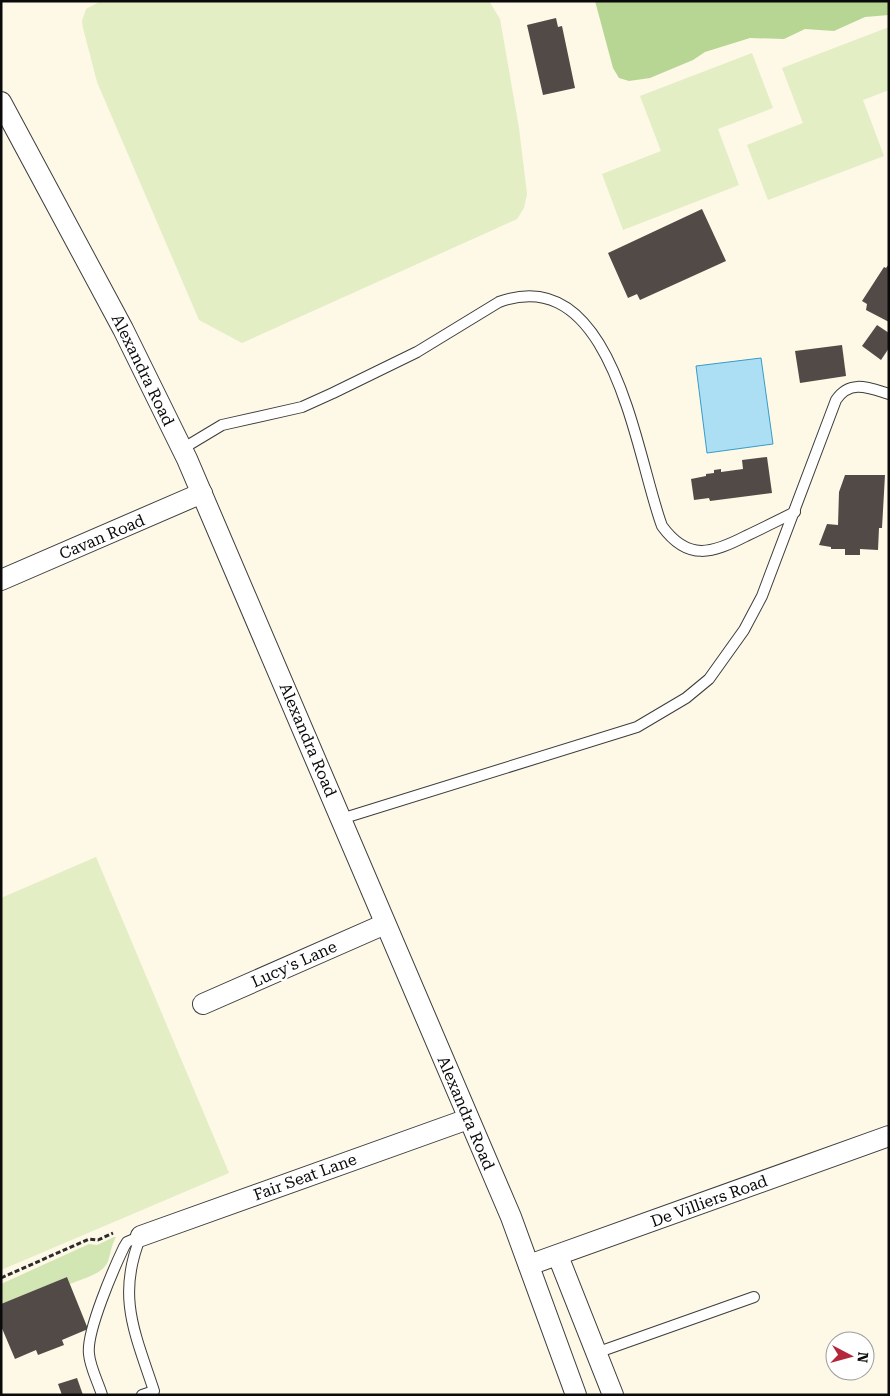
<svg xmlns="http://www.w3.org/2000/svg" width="890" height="1396" font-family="'Roboto Serif',serif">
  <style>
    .green { fill: #d2e6b3 }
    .forest { fill: #b7d693 }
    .pitch { fill: #e3eec4 }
    .water { fill: #addff4; stroke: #379bc8 }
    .building { fill: #524a46 }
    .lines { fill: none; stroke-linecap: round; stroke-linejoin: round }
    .lane-casing { stroke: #3d3d3d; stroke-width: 12 }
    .street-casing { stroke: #3d3d3d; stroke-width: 22 }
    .path { stroke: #2c2c2c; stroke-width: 3; stroke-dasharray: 5 2.5; stroke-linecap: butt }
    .lane { stroke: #fff; stroke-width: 10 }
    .street { stroke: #fff; stroke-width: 20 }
    .labels { text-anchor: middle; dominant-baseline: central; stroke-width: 5; stroke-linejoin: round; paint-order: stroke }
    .street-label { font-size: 16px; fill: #0a0a0a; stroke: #fff }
  </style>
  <rect width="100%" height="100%" fill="#fef8e7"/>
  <path class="green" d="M114 1237H116C111 1246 111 1252 108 1261 104 1274 81 1279 70 1284L67 1277 1 1304V1284L89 1244 97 1245Z"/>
  <path class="forest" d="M595 1H889V15L865 17 834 31 805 29 784 39 750 38 705 52 693 60 650 78 629 81 619 78 613 68Z"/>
  <g class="pitch">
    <path d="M101 1H489L500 19 519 128 527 194 524 208 517 219 242 343 199 320 97 82 83 28 82 21 86 9Z"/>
    <path d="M889 27V90L863 100 884 156 768 200 747 145 803 123 782 68Z"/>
    <path d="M752 53 773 108 718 129 739 185 623 230 602 174 661 151 640 96Z"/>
    <path d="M96 857 229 1173 1 1270V898Z"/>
  </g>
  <path class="water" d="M761 358 773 444 707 453 696 366Z"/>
  <g class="building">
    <path d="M556 18 558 27 562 26 575 88 543 95 527 25Z"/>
    <path d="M702 209 726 261 640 300 637 294 628 298 608 253Z"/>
    <path d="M889 264V322L866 310 867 304 862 301 884 267 886 268Z"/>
    <path d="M877 325 889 333V348L881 360 862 346Z"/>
    <path d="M842 345 846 376 800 383 795 351Z"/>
    <path d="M767 457 772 493 710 501 709 498 694 500 691 479 706 476V474L714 473V470L721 469V472L743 469 742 460Z"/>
    <path d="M845 475H885L882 528H879L878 550 860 549V555H845V549H831V547L819 545 827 524 838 525 839 492Z"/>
    <path d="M67 1277 88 1329 62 1340 64 1345 38 1355 36 1350 15 1359 1 1326V1304Z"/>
    <path d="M77 1378 83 1395H62L58 1384Z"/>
  </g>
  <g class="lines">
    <g class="lane-casing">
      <g id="lane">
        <path d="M182 449 222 425 302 407 333 393 417 352 499 302C614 260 636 457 662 526 688 562 713 553 746 536 763 528 779 520 795 512"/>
        <path d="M341 819 637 727 686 698 709 679 744 630 762 596 836 400C850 379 869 388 889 394"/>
        <path d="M141 1236C116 1296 135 1333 154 1391L142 1395"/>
        <path d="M596 1353 754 1297"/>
        <path d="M102 1395C98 1382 90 1367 89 1354 86 1332 114 1268 124 1247L127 1242 141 1236"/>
      </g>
    </g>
    <g class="street-casing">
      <g id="street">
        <path d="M1 102 123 329 187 459 511 1217 576 1395"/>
        <path d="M1 580 202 493"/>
        <path d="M203 1004 385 924"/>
        <path d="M141 1236 468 1119"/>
        <path d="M558 1256 613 1395"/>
        <path d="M529 1265 889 1136"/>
      </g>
    </g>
    <path class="path" d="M1 1278 89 1239 98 1240 113 1233"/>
    <use href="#lane" class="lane"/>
    <use href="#street" class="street"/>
  </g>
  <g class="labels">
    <g class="street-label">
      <text transform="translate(143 370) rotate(64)">Alexandra Road</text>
      <text transform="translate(102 537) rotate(-23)">Cavan Road</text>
      <text transform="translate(308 740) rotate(67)">Alexandra Road</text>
      <text transform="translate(294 964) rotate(-24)">Lucy's Lane</text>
      <text transform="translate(466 1113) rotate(67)">Alexandra Road</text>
      <text transform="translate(305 1177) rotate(-20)">Fair Seat Lane</text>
      <text transform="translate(709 1201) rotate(-20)">De Villiers Road</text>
    </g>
  </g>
  <rect width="890" height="1396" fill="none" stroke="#0a0a0a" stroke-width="5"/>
  <g transform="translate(850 1356) rotate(96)"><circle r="24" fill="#ffffff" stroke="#9d9d9d"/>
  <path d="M0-4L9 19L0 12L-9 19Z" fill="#b4273a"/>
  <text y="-8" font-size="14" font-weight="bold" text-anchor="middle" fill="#0a0a0a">N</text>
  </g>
</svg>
